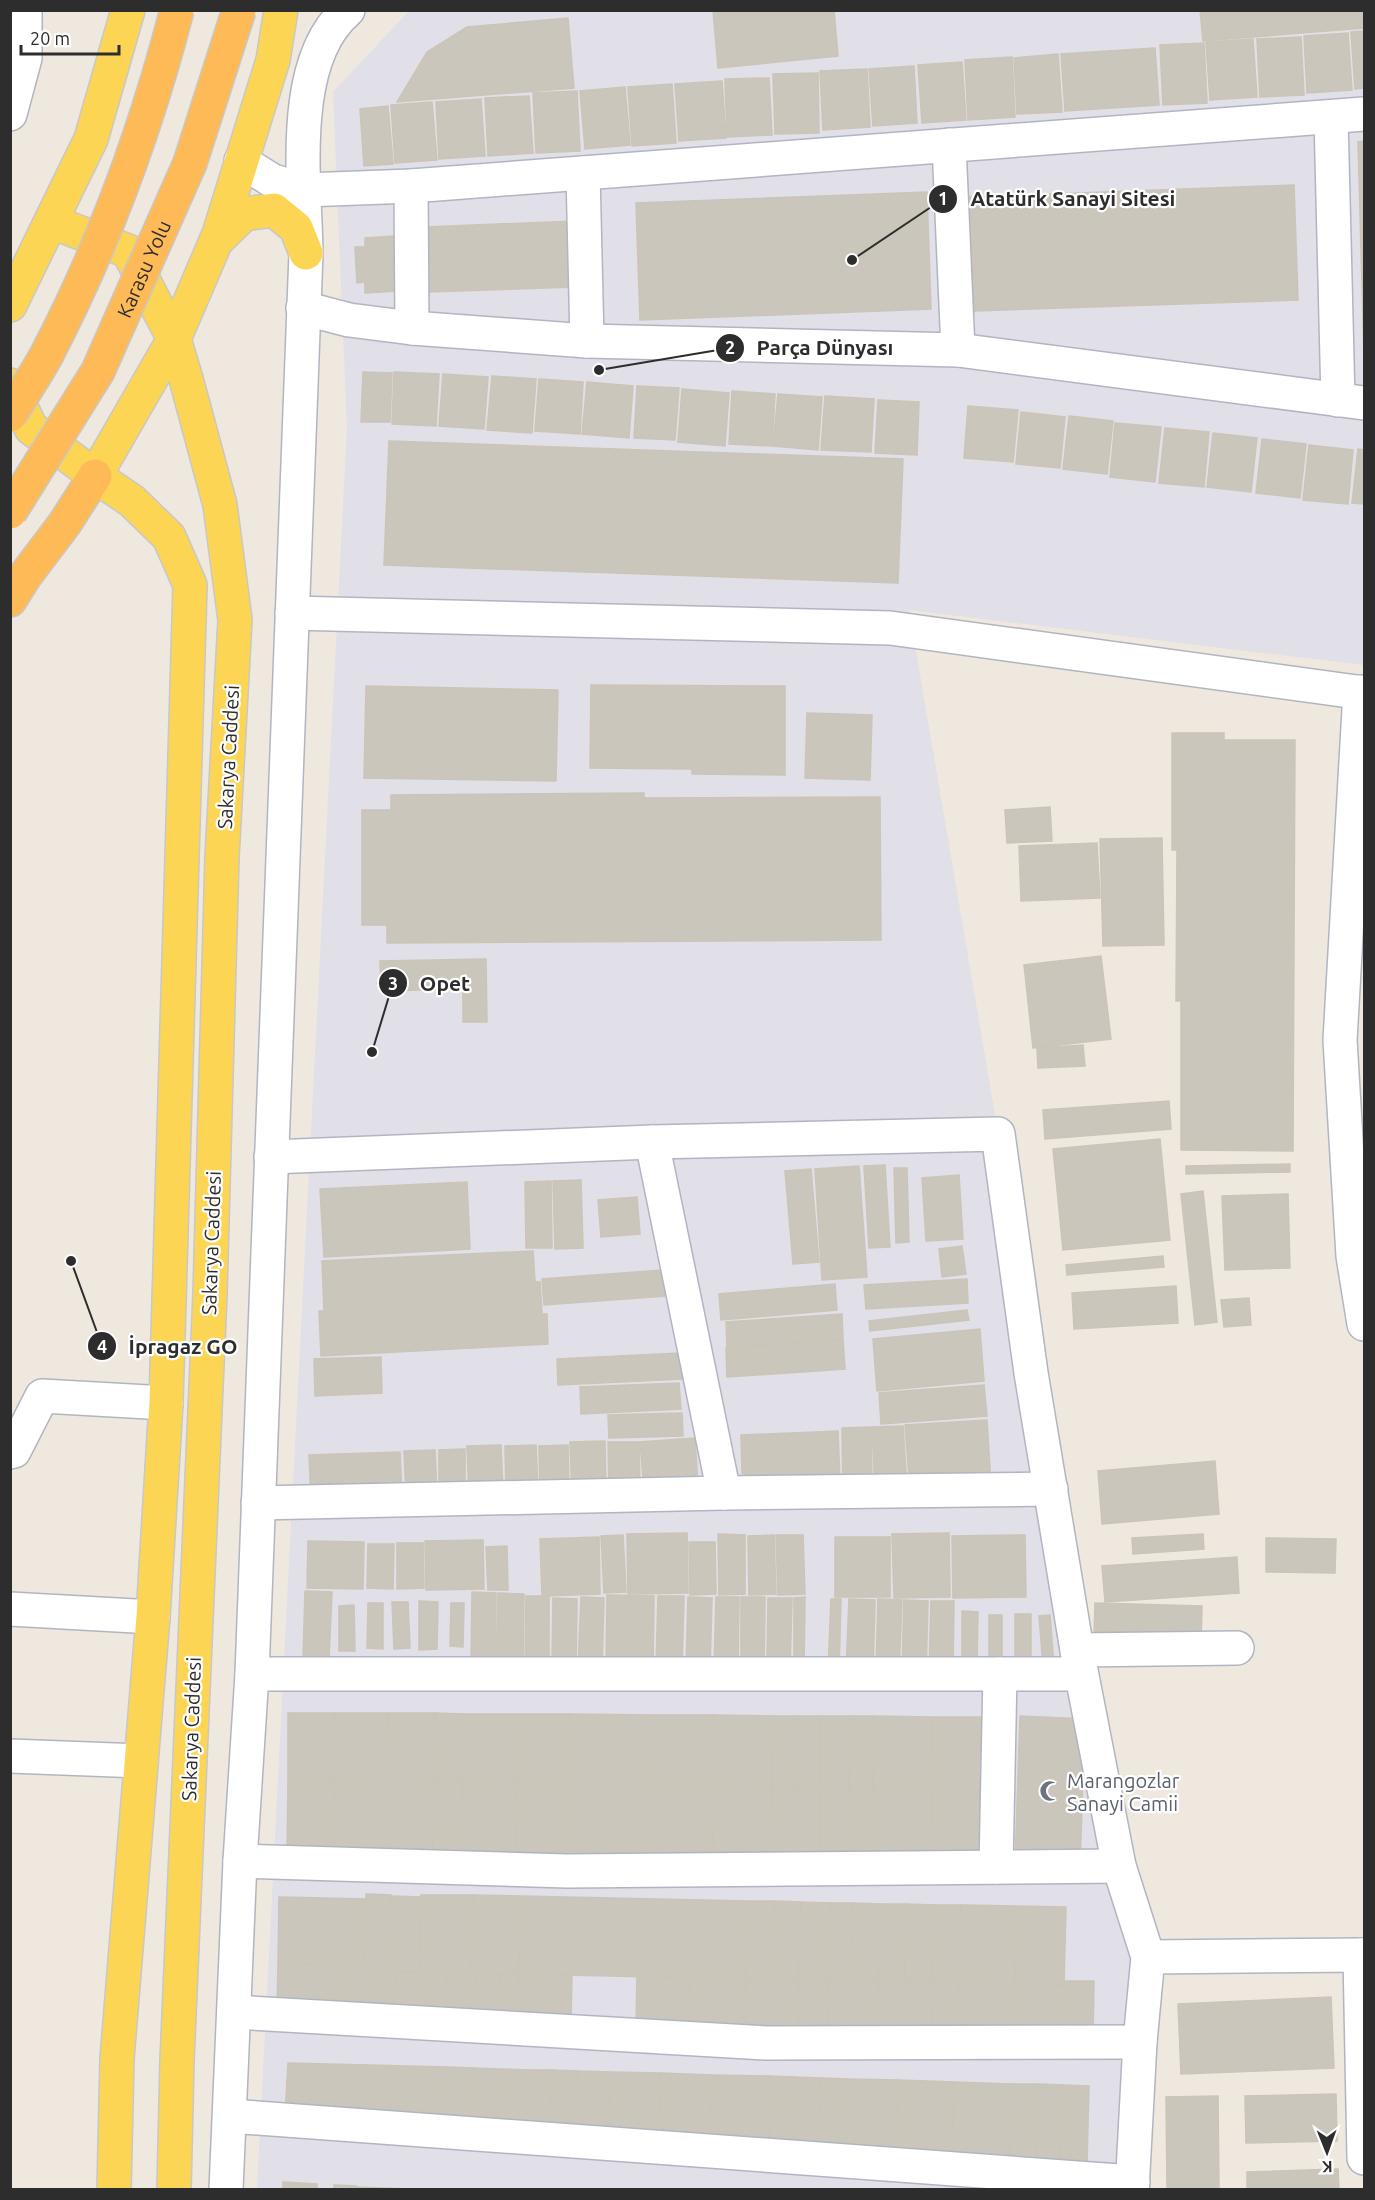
<svg xmlns="http://www.w3.org/2000/svg" width="1375" height="2200" font-family="Ubuntu,sans-serif">
  <style>
    .industrial { fill: #e1dfe7 }
    .building { fill: #cbc6bc; stroke: #cbc4b7; stroke-width: 1.5 }
    .lines { fill: none; stroke-linecap: round; stroke-linejoin: round }
    .minor-casing { stroke: #b2b5c1; stroke-width: 36 }
    .secondary-casing { stroke: #b2b5c1; stroke-width: 36 }
    .primary-casing { stroke: #c8c8c8; stroke-width: 36 }
    .trunk-casing { stroke: #c8c8c8; stroke-width: 36 }
    .minor { stroke: #fff; stroke-width: 33 }
    .secondary { stroke: #fff; stroke-width: 33 }
    .primary { stroke: #fdd555; stroke-width: 33 }
    .trunk { stroke: #feba57; stroke-width: 33 }
    .trunk-bridge-casing { stroke: #c8c8c8; stroke-width: 36; stroke-linecap: butt }
    .trunk-bridge { stroke: #feba57; stroke-width: 33 }
    .labels { text-anchor: middle; dominant-baseline: central; stroke-width: 4.5; stroke-linejoin: round; paint-order: stroke }
    .street-label { font-size: 20px; fill: #2d2d2d; stroke: #fff }
    .worship-label { font-size: 20px; fill: #5b616d; stroke: #fff; text-anchor: start }
    .leader { fill: none; stroke: #2d2d2d; stroke-width: 2 }
    .callout-dot { fill: #2d2d2d; stroke: #fff; stroke-width: 2 }
    .mark-label { font-size: 18px; text-anchor: middle; font-weight: bold; fill: #fff }
    .callout-label { font-size: 21px; text-anchor: middle; font-weight: bold; fill: #2d2d2d; stroke: #fff; stroke-width: 4.5; stroke-linejoin: round; paint-order: stroke }
  </style>
  <rect width="100%" height="100%" fill="#efe8de"/>
  <path class="industrial" d="M409 11H1364V665L909 610 1137 1948 1121 2189 257 2190 347 428 333 92Z"/>
  <g class="building">
    <path d="M713 10H834L838 56 718 68Z"/>
    <path d="M1200 10H1364V28L1203 41Z"/>
    <path d="M568 18 574 88 397 102 427 52 467 27Z"/>
    <path d="M1364 31V88L1355 89 1351 32Z"/>
    <path d="M1348 33 1352 90 1307 93 1304 36Z"/>
    <path d="M1301 37 1304 95 1260 97 1257 39Z"/>
    <path d="M1253 39 1257 97 1210 100 1206 42Z"/>
    <path d="M1204 43 1207 103 1163 105 1160 45Z"/>
    <path d="M1155 48 1159 105 1065 111 1061 54Z"/>
    <path d="M1058 54 1062 112 1017 114 1014 58Z"/>
    <path d="M1012 57 1015 117 968 120 965 60Z"/>
    <path d="M962 62 966 120 922 123 918 65Z"/>
    <path d="M914 66 917 123 873 126 869 69Z"/>
    <path d="M867 69 870 127 823 130 820 71Z"/>
    <path d="M818 73 819 133 775 134 773 74Z"/>
    <path d="M769 78 772 135 727 137 725 79Z"/>
    <path d="M722 81 726 138 679 141 675 84Z"/>
    <path d="M672 84 676 143 632 146 628 87Z"/>
    <path d="M625 87 630 145 585 149 580 91Z"/>
    <path d="M577 91 580 151 536 153 533 93Z"/>
    <path d="M529 96 533 153 488 156 485 98Z"/>
    <path d="M481 99 485 156 439 159 436 102Z"/>
    <path d="M432 102 437 160 395 163 391 105Z"/>
    <path d="M388 106 393 164 364 166 360 109Z"/>
    <path d="M1364 141V357L1358 142Z"/>
    <path d="M1294 185 1298 300 974 311 970 197Z"/>
    <path d="M927 192 931 309 640 320 636 203Z"/>
    <path d="M574 221 575 287 428 292 426 227Z"/>
    <path d="M395 236 398 291 365 293V282L357 283 355 247H365V238Z"/>
    <path d="M363 372 392 373 390 422H361Z"/>
    <path d="M394 372 439 374 436 426 392 424Z"/>
    <path d="M443 374 488 377 484 429 439 426Z"/>
    <path d="M492 376 536 379 532 433 487 430Z"/>
    <path d="M539 379 583 382 580 434 535 431Z"/>
    <path d="M587 382 633 386 629 438 582 434Z"/>
    <path d="M637 386 679 388 675 440 634 438Z"/>
    <path d="M682 389 729 393 725 446 678 442Z"/>
    <path d="M732 391 775 394 772 446 729 444Z"/>
    <path d="M778 394 822 397 818 450 773 446Z"/>
    <path d="M825 396 874 399 871 452 821 450Z"/>
    <path d="M878 400 919 402 917 455 875 453Z"/>
    <path d="M968 406 1018 410 1013 462 964 458Z"/>
    <path d="M1021 412 1065 417 1060 468 1016 464Z"/>
    <path d="M1069 416 1113 421 1107 474 1063 469Z"/>
    <path d="M1115 423 1161 427 1155 482 1110 477Z"/>
    <path d="M1165 428 1209 432 1204 487 1159 483Z"/>
    <path d="M1213 433 1257 438 1251 492 1207 487Z"/>
    <path d="M1262 439 1306 444 1300 498 1256 493Z"/>
    <path d="M389 441 903 459 898 583 384 565Z"/>
    <path d="M1309 445 1353 450 1348 504 1303 500Z"/>
    <path d="M1358 449 1364 450V504L1352 503Z"/>
    <path d="M591 685 785 686V775L692 774V769L590 768Z"/>
    <path d="M366 686 558 690 556 781 364 778Z"/>
    <path d="M807 713 872 715 870 780 805 778Z"/>
    <path d="M1172 733H1224V740H1295L1293 1151 1181 1150V1001H1176L1177 850H1172Z"/>
    <path d="M644 793V798L880 797 881 940 387 943V925H362V810H391V795Z"/>
    <path d="M1050 807 1052 841 1007 843 1005 810Z"/>
    <path d="M1162 838 1164 945 1103 946 1100 839Z"/>
    <path d="M1097 843 1100 898 1021 901 1019 846Z"/>
    <path d="M1101 956 1111 1039 1033 1048 1024 965Z"/>
    <path d="M486 959 487 1022H463V989L381 991 380 961Z"/>
    <path d="M1083 1045 1085 1066 1038 1068 1037 1048Z"/>
    <path d="M1169 1101 1171 1129 1045 1139 1043 1110Z"/>
    <path d="M1160 1139 1170 1240 1063 1250 1053 1149Z"/>
    <path d="M1290 1164V1172L1186 1174V1166Z"/>
    <path d="M885 1165 890 1247 869 1248 864 1166Z"/>
    <path d="M859 1166 867 1277 822 1280 815 1169Z"/>
    <path d="M894 1168H907L909 1242 896 1243Z"/>
    <path d="M811 1169 819 1262 793 1264 785 1171Z"/>
    <path d="M959 1175 963 1239 926 1241 922 1178Z"/>
    <path d="M581 1180 583 1248 555 1249 553 1181Z"/>
    <path d="M551 1181 552 1248H526L525 1182Z"/>
    <path d="M467 1182 470 1249 324 1257 320 1189Z"/>
    <path d="M1203 1191 1217 1322 1195 1325 1181 1194Z"/>
    <path d="M1288 1194 1290 1268 1225 1270 1222 1196Z"/>
    <path d="M637 1197 640 1234 601 1237 598 1200Z"/>
    <path d="M962 1246 966 1274 942 1277 939 1249Z"/>
    <path d="M533 1251 535 1282H540L542 1314H547L548 1344 321 1356 319 1311H324L322 1261Z"/>
    <path d="M1163 1256 1164 1267 1067 1275 1066 1265Z"/>
    <path d="M663 1270 665 1296 544 1305 542 1279Z"/>
    <path d="M967 1279 968 1303 866 1309 864 1285Z"/>
    <path d="M835 1284 837 1310 721 1320 719 1294Z"/>
    <path d="M1176 1286 1178 1323 1074 1329 1072 1293Z"/>
    <path d="M1249 1298 1251 1325 1224 1327 1221 1300Z"/>
    <path d="M967 1310 969 1320 870 1331 869 1321Z"/>
    <path d="M842 1314 843 1339 727 1347 726 1322Z"/>
    <path d="M980 1329 984 1381 877 1391 873 1339Z"/>
    <path d="M843 1340 845 1369 727 1377 726 1348Z"/>
    <path d="M681 1353 682 1379 558 1385 557 1359Z"/>
    <path d="M381 1357 382 1393 315 1396 314 1359Z"/>
    <path d="M679 1383 681 1409 581 1414 580 1387Z"/>
    <path d="M984 1385 987 1416 881 1424 879 1393Z"/>
    <path d="M682 1413 683 1436 609 1438 608 1415Z"/>
    <path d="M987 1420 991 1485 910 1490 905 1425Z"/>
    <path d="M903 1426 907 1488 875 1489 872 1427Z"/>
    <path d="M871 1427 872 1488 843 1489 842 1428Z"/>
    <path d="M838 1431 840 1483 771 1486 742 1473 741 1435Z"/>
    <path d="M695 1438 698 1485 644 1489 640 1442Z"/>
    <path d="M605 1441 606 1493 572 1494 570 1442Z"/>
    <path d="M608 1442H639L640 1489H609Z"/>
    <path d="M501 1445 503 1494 469 1495 467 1446Z"/>
    <path d="M536 1445 538 1494 506 1495 505 1446Z"/>
    <path d="M568 1445 569 1494 540 1495 539 1446Z"/>
    <path d="M465 1449V1493L439 1494V1450Z"/>
    <path d="M435 1450 437 1494 406 1495 404 1451Z"/>
    <path d="M400 1452 402 1496 311 1500 309 1455Z"/>
    <path d="M1215 1461 1219 1514 1102 1524 1098 1471Z"/>
    <path d="M687 1533 688 1593 628 1594 627 1534Z"/>
    <path d="M949 1533 950 1597 894 1598 892 1534Z"/>
    <path d="M718 1534 745 1535V1594L719 1595Z"/>
    <path d="M1203 1534 1204 1549 1133 1554 1132 1538Z"/>
    <path d="M623 1535 626 1592 604 1593 601 1536Z"/>
    <path d="M774 1535 776 1594 749 1595 748 1536Z"/>
    <path d="M776 1535H803L805 1594 778 1595Z"/>
    <path d="M1025 1535 1026 1597 953 1598 952 1536Z"/>
    <path d="M599 1537 600 1594 542 1596 540 1539Z"/>
    <rect x="835" y="1537" width="55" height="60"/>
    <path d="M1266 1538 1336 1539 1335 1573 1266 1572Z"/>
    <path d="M483 1540 484 1589 426 1590 425 1541Z"/>
    <path d="M308 1541 364 1542 363 1589 307 1588Z"/>
    <path d="M689 1542H715L716 1594 690 1595Z"/>
    <path d="M397 1543H423L424 1588 397 1589Z"/>
    <path d="M368 1544H394L393 1589 367 1588Z"/>
    <path d="M507 1546 508 1590H488L486 1547Z"/>
    <path d="M1237 1557 1239 1593 1105 1602 1102 1566Z"/>
    <path d="M305 1591 332 1592 329 1660 303 1659Z"/>
    <path d="M472 1592 496 1593 495 1666 471 1665Z"/>
    <path d="M498 1593 524 1594 523 1665H496Z"/>
    <path d="M607 1595 654 1596 653 1669 606 1668Z"/>
    <path d="M526 1596H549V1667L525 1666Z"/>
    <path d="M658 1596H684L682 1668H656Z"/>
    <path d="M581 1597 604 1598 602 1668 578 1667Z"/>
    <path d="M688 1597 712 1598 710 1670 686 1669Z"/>
    <path d="M716 1597H739L738 1670 714 1669Z"/>
    <path d="M741 1597H765L764 1670H741Z"/>
    <path d="M805 1597 804 1671 794 1670V1598Z"/>
    <path d="M553 1598 577 1599 576 1666H552Z"/>
    <path d="M768 1598H792L790 1669 767 1668Z"/>
    <path d="M831 1599H841L839 1672H828Z"/>
    <path d="M849 1599 875 1600 873 1673 846 1672Z"/>
    <path d="M878 1599 902 1600 899 1673 876 1672Z"/>
    <path d="M904 1600 928 1601 926 1674 902 1673Z"/>
    <path d="M419 1601 438 1602 437 1649 419 1650Z"/>
    <path d="M931 1601H954L953 1673H929Z"/>
    <path d="M392 1602H408L410 1648 394 1649Z"/>
    <path d="M368 1603H383V1649L367 1648Z"/>
    <path d="M451 1603H464L463 1647 450 1646Z"/>
    <path d="M1095 1603 1202 1606 1201 1645 1094 1635Z"/>
    <path d="M354 1605 355 1651H339V1606Z"/>
    <path d="M962 1611 978 1612 977 1663 962 1662Z"/>
    <rect x="1015" y="1614" width="16" height="53"/>
    <rect x="989" y="1615" width="13" height="49"/>
    <path d="M1050 1615 1054 1666H1043L1039 1616Z"/>
    <rect x="288" y="1713" width="47" height="65"/>
    <path d="M335 1713H388L387 1779 335 1778Z"/>
    <path d="M388 1713H435L434 1779H387Z"/>
    <path d="M435 1713 463 1714V1779H434Z"/>
    <path d="M463 1714H517V1780L463 1779Z"/>
    <rect x="517" y="1714" width="52" height="66"/>
    <path d="M569 1714 655 1715 654 1862H569Z"/>
    <path d="M655 1715H714V1784H654Z"/>
    <path d="M714 1715 773 1716 772 1785 714 1784Z"/>
    <path d="M773 1716H795L794 1789H772Z"/>
    <path d="M795 1716H820V1789H794Z"/>
    <path d="M820 1716H850L849 1790 820 1789Z"/>
    <path d="M850 1716H874L873 1790H849Z"/>
    <path d="M874 1716 932 1717V1790H873Z"/>
    <path d="M1020 1716 1085 1719 1080 1866 1015 1864Z"/>
    <path d="M932 1717H983L982 1864H931Z"/>
    <path d="M288 1778H335L334 1860H287Z"/>
    <path d="M335 1778 434 1779 433 1861 334 1860Z"/>
    <path d="M434 1779H463L462 1861H433Z"/>
    <path d="M463 1779 517 1780 516 1861H462Z"/>
    <path d="M517 1780H569V1862L516 1861Z"/>
    <path d="M654 1784H714L713 1863 654 1862Z"/>
    <path d="M714 1784 772 1785 771 1863H713Z"/>
    <path d="M772 1789H794V1863H771Z"/>
    <rect x="794" y="1789" width="26" height="74"/>
    <path d="M820 1789 849 1790V1864L820 1863Z"/>
    <rect x="849" y="1790" width="24" height="74"/>
    <path d="M873 1790H932L931 1864H873Z"/>
    <path d="M366 1894 391 1895 390 1971H365Z"/>
    <path d="M421 1895H473L471 1973 419 1972Z"/>
    <path d="M473 1895 520 1896 519 1974 471 1973Z"/>
    <path d="M391 1896 421 1897 419 1972 390 1971Z"/>
    <path d="M520 1896 747 1901 745 1979 519 1974Z"/>
    <path d="M279 1897 366 1899 364 1965 278 1963Z"/>
    <path d="M747 1901H775L773 1979H745Z"/>
    <path d="M775 1901 801 1902 799 1980 773 1979Z"/>
    <path d="M801 1902 831 1903 829 1981 799 1980Z"/>
    <path d="M831 1903H852L850 1981H829Z"/>
    <path d="M852 1903 881 1904 879 1981H850Z"/>
    <path d="M881 1904H906L905 1982 879 1981Z"/>
    <path d="M906 1904 934 1905 933 1983 905 1982Z"/>
    <path d="M934 1905H961L959 1983H933Z"/>
    <path d="M961 1905 1016 1906 1015 1984 959 1983Z"/>
    <path d="M1016 1906 1066 1907 1064 1985 1015 1984Z"/>
    <path d="M278 1963 341 1965V2015L277 2014Z"/>
    <path d="M341 1965H364L365 1971H370L369 2016 341 2015Z"/>
    <path d="M370 1971 396 1972 395 2014 369 2013Z"/>
    <path d="M396 1972H426L425 2014H395Z"/>
    <path d="M426 1972 447 1973 446 2014H425Z"/>
    <path d="M447 1973H476L475 2015 446 2014Z"/>
    <path d="M476 1973 500 1974 499 2016 475 2015Z"/>
    <path d="M500 1974H519L518 2016H499Z"/>
    <path d="M519 1974 572 1975 571 2019 518 2018Z"/>
    <path d="M637 1976 689 1978 688 2024H636Z"/>
    <path d="M689 1978 745 1979 744 2025 688 2024Z"/>
    <path d="M745 1979 799 1980 798 2027 744 2025Z"/>
    <path d="M799 1980 829 1981 828 2029 798 2028Z"/>
    <path d="M829 1981H879L878 2030 828 2029Z"/>
    <path d="M879 1981 933 1983 932 2032 878 2031Z"/>
    <path d="M1064 1981H1094L1093 2035H1063Z"/>
    <path d="M933 1983H959L958 2033 932 2032Z"/>
    <path d="M959 1983 1015 1984 1013 2034 958 2033Z"/>
    <path d="M1015 1984 1064 1985 1063 2035 1013 2034Z"/>
    <path d="M1331 1997 1334 2068 1181 2074 1178 2004Z"/>
    <path d="M288 2063 447 2067 445 2124 285 2115Z"/>
    <path d="M447 2067 473 2068 471 2126 445 2124Z"/>
    <path d="M473 2068 499 2069 497 2128 471 2126Z"/>
    <path d="M499 2069 529 2070 527 2129 497 2128Z"/>
    <path d="M529 2070H552L550 2131 527 2129Z"/>
    <path d="M552 2070 577 2071 575 2132 550 2131Z"/>
    <path d="M577 2071 610 2072 608 2135 575 2132Z"/>
    <path d="M610 2072 661 2073 659 2137 608 2135Z"/>
    <path d="M661 2073 712 2075 710 2141 659 2137Z"/>
    <path d="M712 2075 771 2076 769 2144 710 2141Z"/>
    <path d="M771 2076 795 2077 793 2146 769 2144Z"/>
    <path d="M795 2077 820 2078 818 2148 793 2146Z"/>
    <path d="M820 2078 847 2079 845 2149 818 2148Z"/>
    <path d="M847 2079 898 2080 896 2152 845 2149Z"/>
    <path d="M898 2080 954 2082 952 2156 896 2152Z"/>
    <path d="M954 2082 1011 2084 1009 2159 952 2156Z"/>
    <path d="M1011 2084H1038L1036 2161 1009 2159Z"/>
    <path d="M1038 2084 1062 2085 1060 2162 1036 2161Z"/>
    <path d="M1062 2085 1089 2086 1087 2164 1060 2162Z"/>
    <path d="M1336 2094 1337 2141 1246 2143 1245 2096Z"/>
    <path d="M1218 2096 1219 2190H1167L1166 2097Z"/>
    <path d="M1338 2169 1339 2190H1247V2172Z"/>
    <path d="M283 2182 317 2184V2190H283Z"/>
    <path d="M334 2185 356 2186 355 2190H334Z"/>
    <path d="M357 2187 431 2190H357Z"/>
  </g>
  <g class="lines">
    <g class="minor-casing">
      <g id="minor">
        <path d="M10 114 25 58V10"/>
        <path d="M1331 117 1338 400"/>
        <path d="M949 145 958 350"/>
        <path d="M583 173 587 341"/>
        <path d="M411 186 412 328"/>
        <path d="M305 190 411 186 1364 114"/>
        <path d="M303 308 349 320 412 328 587 341 958 350 1364 403"/>
        <path d="M292 613 890 628 1364 693"/>
        <path d="M1360 692 1340 1040 1353 1256 1364 1324"/>
        <path d="M652 1142 724 1493"/>
        <path d="M271 1157 652 1142 998 1134 1031 1373 1077 1650 1119 1866 1148 1957 1140 2042 1132 2190"/>
        <path d="M10 1452 14 1451 42 1396 166 1403"/>
        <path d="M258 1503 724 1493 1051 1489"/>
        <path d="M10 1609 153 1617"/>
        <path d="M1077 1650 1237 1648"/>
        <path d="M252 1674H1081"/>
        <path d="M10 1756 141 1761"/>
        <path d="M240 1861 567 1871 1119 1866"/>
        <path d="M996 1867 1000 1674"/>
        <path d="M1360 1955 1364 2158"/>
        <path d="M1148 1957 1364 1955"/>
        <path d="M234 2012 766 2043 1140 2042"/>
        <path d="M230 2116 1133 2182"/>
      </g>
    </g>
    <g class="secondary-casing">
      <g id="secondary">
        <path d="M241 161 273 181 305 190"/>
        <path d="M226 2190 240 1861 252 1674 306 253C305 181 288 61 348 10"/>
      </g>
    </g>
    <g class="primary-casing">
      <g id="primary">
        <path d="M52 222 128 251 174 339 186 379 220 505 235 620 222 857 210 1294 177 2061 174 2190"/>
        <path d="M216 241 244 214 274 210 296 228 306 253"/>
        <path d="M10 305 91 139 128 10"/>
        <path d="M10 385 31 428 95 476 132 501 169 537 190 585 166 1403 153 1617 117 2059 114 2190"/>
        <path d="M95 476 174 339 219 234 273 60 281 10"/>
      </g>
    </g>
    <g class="trunk-casing">
      <path id="trunk" d="M10 600 25 576 65 523 95 476"/>
    </g>
    <use href="#minor" class="minor"/>
    <use href="#secondary" class="secondary"/>
    <use href="#primary" class="primary"/>
    <use href="#trunk" class="trunk"/>
    <g class="trunk-bridge-casing">
      <g id="trunk-bridge">
        <path d="M10 415C22 395 35 376 46 356 103 247 146 130 177 10"/>
        <path id="s1" d="M10 512 98 371 190 163 239 10"/>
      </g>
    </g>
    <use href="#trunk-bridge" class="trunk-bridge"/>
  </g>
  <defs>
    <g id="mosque-bare" transform="scale(1.62)"><path d="M3.5-4.9A6 6 0 1 0 3.5 4.9A5 5 0 1 1 3.5-4.9Z" fill="#6b7280" stroke="#fff" stroke-width="2.5" paint-order="stroke"/></g>
  </defs>
  <g fill-rule="evenodd">
    <use href="#mosque-bare" x="1050" y="1791"/>
  </g>
  <g class="labels">
    <g class="street-label">
      <text stroke="none"><textPath href="#s1" startOffset="278">Karasu Yolu</textPath></text>
      <text transform="translate(228 757) rotate(-87)">Sakarya Caddesi</text>
      <text transform="translate(211 1243) rotate(-88)">Sakarya Caddesi</text>
      <text transform="translate(191 1729) rotate(-88)">Sakarya Caddesi</text>
    </g>
    <g class="worship-label">
      <text x="1067" y="1780">Marangozlar<tspan x="1067" dy="23">Sanayi Camii</tspan></text>
    </g>
  </g>
  <path class="leader" d="M852 260L943 199M599 370L730 348M372 1052L393 983M71 1261L102 1346"/>
  <g class="callout-dot">
    <circle cx="852" cy="260" r="6"/>
    <circle cx="599" cy="370" r="6"/>
    <circle cx="372" cy="1052" r="6"/>
    <circle cx="71" cy="1261" r="6"/>
    <circle cx="943" cy="199" r="15"/>
    <circle cx="730" cy="348" r="15"/>
    <circle cx="393" cy="983" r="15"/>
    <circle cx="102" cy="1346" r="15"/>
  </g>
  <g class="mark-label">
    <text x="943" y="205">1</text>
    <text x="730" y="354">2</text>
    <text x="393" y="990">3</text>
    <text x="102" y="1353">4</text>
  </g>
  <g class="callout-label">
    <text x="1073" y="206">Atatürk Sanayi Sitesi</text>
    <text x="825" y="355">Parça Dünyası</text>
    <text x="445" y="991">Opet</text>
    <text x="183" y="1354">İpragaz GO</text>
  </g>
  <rect width="1375" height="2200" fill="none" stroke="#2d2d2d" stroke-width="24"/>
  <g transform="translate(1327 2152) rotate(179)" stroke="#ffffff" stroke-width="4.5" paint-order="stroke">
  <path d="M0-4.5L10 22L0 15L-10 22Z" fill="#2d2d2d"/>
  <text y="-9" font-size="16" font-weight="bold" text-anchor="middle" fill="#2d2d2d">K</text>
  </g>
  <path d="M21 45v9h98v-9" fill="none" stroke="#2d2d2d" stroke-width="3"/>
  <text x="30" y="45" font-size="18" fill="#2d2d2d" stroke="#ffffff" stroke-width="4.5" paint-order="stroke">20 m</text>
</svg>
